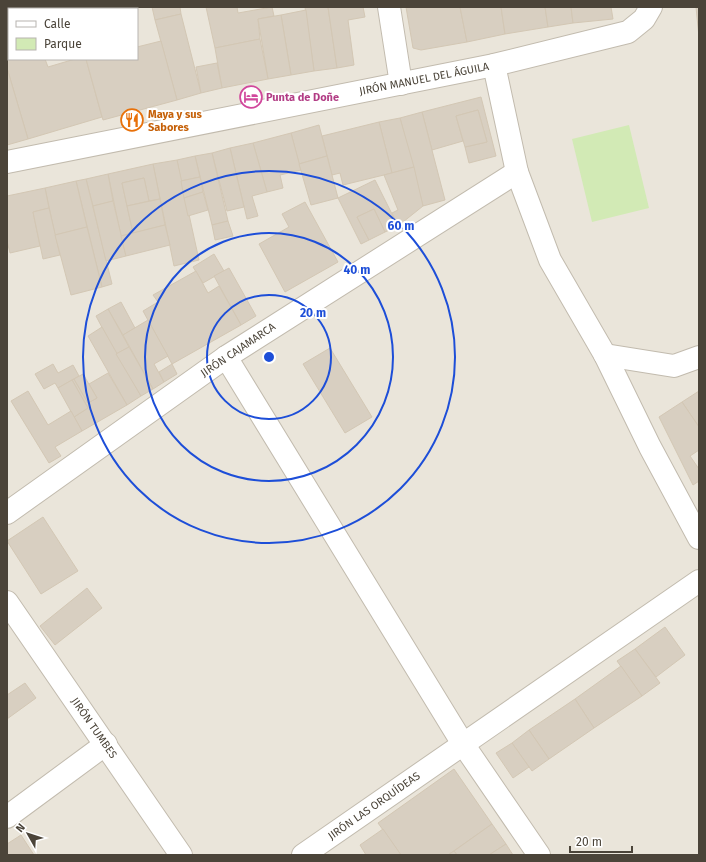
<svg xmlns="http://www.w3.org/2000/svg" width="706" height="862" font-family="'Fira Sans',sans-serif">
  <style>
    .residential { fill: #eae5da; fill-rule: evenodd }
    .green { fill: #d2eab5 }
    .building { fill: #d8cfc1; stroke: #d3c7b4 }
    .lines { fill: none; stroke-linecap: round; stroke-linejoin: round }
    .street-casing { stroke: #c2bbae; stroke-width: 24 }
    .street { stroke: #fff; stroke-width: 22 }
    .ring { fill: none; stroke: #1d4ed8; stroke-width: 2 }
    .labels { text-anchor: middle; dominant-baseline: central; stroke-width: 4; stroke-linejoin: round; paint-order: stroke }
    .street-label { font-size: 11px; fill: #4b4439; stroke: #fff }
    .hotel-label { font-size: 11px; font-weight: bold; fill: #b23c85; stroke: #fff; text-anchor: start }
    .food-label { font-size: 11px; font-weight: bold; fill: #c56008; stroke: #fff; text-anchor: start }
    .centre { fill: #1d4ed8; stroke: #fff; stroke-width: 2 }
    .ring-label { font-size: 12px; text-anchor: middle; font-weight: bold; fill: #1d4ed8; stroke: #fff; stroke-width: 4; stroke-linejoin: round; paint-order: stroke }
  </style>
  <rect width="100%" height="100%" fill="#f6f3ec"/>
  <path class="residential" d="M7 7H699V855H7ZM9 9H137V59H9Z"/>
  <path class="green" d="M629 125 649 208 592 222 572 139Z"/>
  <g class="building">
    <path d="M75 7H92L93 9H75Z"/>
    <path d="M152 7H180L181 14 155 20Z"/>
    <path d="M206 7H237L238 13 272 7 274 16 258 19 260 39 215 48Z"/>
    <path d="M305 7H328L337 68 314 71Z"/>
    <path d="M328 7H363L365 17 348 20 354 65 337 68Z"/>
    <path d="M406 7H460L467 42 421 50 413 48Z"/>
    <path d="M460 7H501L505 34 467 42Z"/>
    <path d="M501 7H545L548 27 505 34Z"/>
    <path d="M545 7H571L573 23 548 27Z"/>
    <path d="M571 7H611L613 19 573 23Z"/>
    <path d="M696 7H699V37Z"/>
    <path d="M306 10 314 71 291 75 281 15Z"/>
    <path d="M9 14V59H45L48 67 75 59H86L102 117 28 139 7 68V15Z"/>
    <path d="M181 14 201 93 177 100 155 20Z"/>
    <path d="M281 15 291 75 268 79 258 19Z"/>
    <path d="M260 39 268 79 222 88 215 48Z"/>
    <path d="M161 41 177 100 103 120 86 59H137V47Z"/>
    <path d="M217 63 222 88 201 93 196 67Z"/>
    <path d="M7 68 28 139 7 145Z"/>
    <path d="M481 97 496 156 469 163 465 147 487 142 478 110 456 116 463 141 432 150 422 112Z"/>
    <path d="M478 110 487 142 465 147 456 116Z"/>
    <path d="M422 112 445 200 423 206 400 118Z"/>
    <path d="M400 118 414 167 392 173 379 122Z"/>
    <path d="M379 122 392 173 343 185 340 173 332 175 322 136Z"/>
    <path d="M319 125 327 156 299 164 291 133Z"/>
    <path d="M291 133 301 170 280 175 283 188 267 192 253 143Z"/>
    <path d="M253 143 267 192 252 196 258 216 247 219 230 148Z"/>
    <path d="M230 148 244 207 227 211 212 153Z"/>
    <path d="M212 153 228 221 212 225 195 156Z"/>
    <path d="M195 156 200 177 181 181 177 160Z"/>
    <path d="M327 156 338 198 311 205 299 164Z"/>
    <path d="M177 160 199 260 174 266 153 164Z"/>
    <path d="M153 164 160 199 149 201 144 178 122 183 133 233 121 236 108 174Z"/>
    <path d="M414 167 423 206 398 226 392 213 398 210 384 175Z"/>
    <path d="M108 174 113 201 93 206 86 179Z"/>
    <path d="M200 177 203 192 184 198 181 181Z"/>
    <path d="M144 178 149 201 127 206 122 183Z"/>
    <path d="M86 179 112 284 102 287 76 181Z"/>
    <path d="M375 180 398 226 385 232 374 209 357 217 369 240 361 244 338 198Z"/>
    <path d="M76 181 87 227 55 235 45 188Z"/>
    <path d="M45 188 49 208 33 212 40 246 10 253 7 241V196Z"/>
    <path d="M203 192 208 210 188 216 184 198Z"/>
    <path d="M160 199 165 225 133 233 127 206Z"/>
    <path d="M113 201 126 256 106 261 93 206Z"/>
    <path d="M305 202 338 262 285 292 259 244 289 227 282 214Z"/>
    <path d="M49 208 60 255 43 259 33 212Z"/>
    <path d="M374 209 385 232 369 240 357 217Z"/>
    <path d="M228 221 233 236 215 240 212 225Z"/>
    <path d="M165 225 170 245 126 256 121 236Z"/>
    <path d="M87 227 102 287 71 295 55 235Z"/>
    <path d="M214 254 224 271 203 283 193 267Z"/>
    <path d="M229 268 256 316 241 325 214 276Z"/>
    <path d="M196 271 208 293 219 286 241 325 172 364 143 311 158 302 153 295Z"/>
    <path d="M121 302 135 328 123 335 108 309Z"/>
    <path d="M108 309 129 347 116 354 96 316Z"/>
    <path d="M148 320 168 356 154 364 164 382 153 389 123 335Z"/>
    <path d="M102 327 141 396 127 405 88 336Z"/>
    <path d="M129 347 153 389 141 396 116 354Z"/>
    <path d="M330 348 372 417 345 433 303 364Z"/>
    <path d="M53 364 58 373 73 365 79 376 58 388 55 383 44 389 35 374Z"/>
    <path d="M172 364 177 374 164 382 159 372Z"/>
    <path d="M108 373 127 405 82 431 74 417 88 408 72 380 74 379 88 403 97 398 89 384Z"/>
    <path d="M83 374 97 398 88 403 74 379Z"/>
    <path d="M72 380 88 408 74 417 58 388Z"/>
    <path d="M28 391 48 425 71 411 82 431 55 447 61 456 49 463 11 401Z"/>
    <path d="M699 391V427L682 402Z"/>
    <path d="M682 402 699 427V450L690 456 699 469V481L693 485 659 417Z"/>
    <path d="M43 517 78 571 41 594 7 541Z"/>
    <path d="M87 588 102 608 55 645 40 626Z"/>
    <path d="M665 627 685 655 656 677 635 649Z"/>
    <path d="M635 649 660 683 642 696 617 661Z"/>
    <path d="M621 666 642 696 594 728 575 699Z"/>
    <path d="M25 683 36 698 7 719V695Z"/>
    <path d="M575 699 594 728 549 759 529 730Z"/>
    <path d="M529 730 549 759 532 771 512 743Z"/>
    <path d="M512 743 529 767 513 778 496 753Z"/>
    <path d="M454 769 492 824 448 855H401L378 823Z"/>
    <path d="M492 824 506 844 489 855H457L454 851Z"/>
    <path d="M383 829 401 855H366L360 845Z"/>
    <path d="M21 835 34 855H7V844Z"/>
    <path d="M506 844 513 855H489Z"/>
    <path d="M454 851 457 855H448Z"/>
  </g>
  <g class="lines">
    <g class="street-casing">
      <g id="street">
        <path d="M389 7 401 84"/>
        <path d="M494 65 517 172 550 260 605 355 650 447 699 538"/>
        <path d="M7 162 494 65 628 32 644 19 651 7"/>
        <path d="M605 355 674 366 699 357"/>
        <path d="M226 357 463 744 539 855"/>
        <path d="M7 513 226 357 517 172"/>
        <path d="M7 602 181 855"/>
        <path d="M7 817 106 744"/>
        <path d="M303 855 699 581"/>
      </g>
    </g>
    <use href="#street" class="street"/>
  </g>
  <g class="ring">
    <circle cx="269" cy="357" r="62"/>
    <circle cx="269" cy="357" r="124"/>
    <circle cx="269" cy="357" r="186"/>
  </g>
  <defs>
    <g id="hotel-ring" transform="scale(1.15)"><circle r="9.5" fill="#fff" stroke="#d1479c" stroke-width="1.5"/><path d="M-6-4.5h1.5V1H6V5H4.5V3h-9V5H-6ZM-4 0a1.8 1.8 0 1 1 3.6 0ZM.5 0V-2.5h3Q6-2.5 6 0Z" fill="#d1479c"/></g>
    <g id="restaurant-ring" transform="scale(1.15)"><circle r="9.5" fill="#fff" stroke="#e8710a" stroke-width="1.5"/><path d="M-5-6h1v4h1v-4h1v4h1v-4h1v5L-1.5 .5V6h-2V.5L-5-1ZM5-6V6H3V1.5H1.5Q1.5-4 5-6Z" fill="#e8710a"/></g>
  </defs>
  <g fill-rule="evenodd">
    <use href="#hotel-ring" x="251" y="97"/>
    <use href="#restaurant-ring" x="132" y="120"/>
  </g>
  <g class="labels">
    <g class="street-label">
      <text transform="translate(424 79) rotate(-11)">JIRÓN MANUEL DEL ÁGUILA</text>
      <text transform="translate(238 350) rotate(-34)">JIRÓN CAJAMARCA</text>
      <text transform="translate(94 728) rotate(55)">JIRÓN TUMBES</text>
      <text transform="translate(374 806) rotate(-35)">JIRÓN LAS ORQUÍDEAS</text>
    </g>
    <g class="hotel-label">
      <text x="266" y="97">Punta de Doñe</text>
    </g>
    <g class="food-label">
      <text x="148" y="114">Maya y sus<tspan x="148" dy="13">Sabores</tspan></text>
    </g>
  </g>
  <circle cx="269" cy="357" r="6" class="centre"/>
  <g class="ring-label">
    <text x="401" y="230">60 m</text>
    <text x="357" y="274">40 m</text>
    <text x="313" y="317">20 m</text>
  </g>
  <rect width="706" height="862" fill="none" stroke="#4b4439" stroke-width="16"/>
  <rect x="8" y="8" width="130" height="52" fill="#ffffff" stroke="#b7b4b0"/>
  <rect x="16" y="21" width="20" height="6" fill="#ffffff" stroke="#b7b4b0"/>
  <text x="44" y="28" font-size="12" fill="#4b4439">Calle</text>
  <rect x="16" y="38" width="20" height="12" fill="#d2eab5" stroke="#b7b4b0"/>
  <text x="44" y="48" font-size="12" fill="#4b4439">Parque</text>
  <g transform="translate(28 834) rotate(309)" stroke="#ffffff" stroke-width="3" paint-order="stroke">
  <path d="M0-3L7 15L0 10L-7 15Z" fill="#4b4439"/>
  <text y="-6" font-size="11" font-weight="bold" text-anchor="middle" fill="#4b4439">N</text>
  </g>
  <path d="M570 846v6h62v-6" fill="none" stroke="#4b4439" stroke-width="2"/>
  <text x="576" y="846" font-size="12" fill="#4b4439" stroke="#ffffff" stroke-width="3" paint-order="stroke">20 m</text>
</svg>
